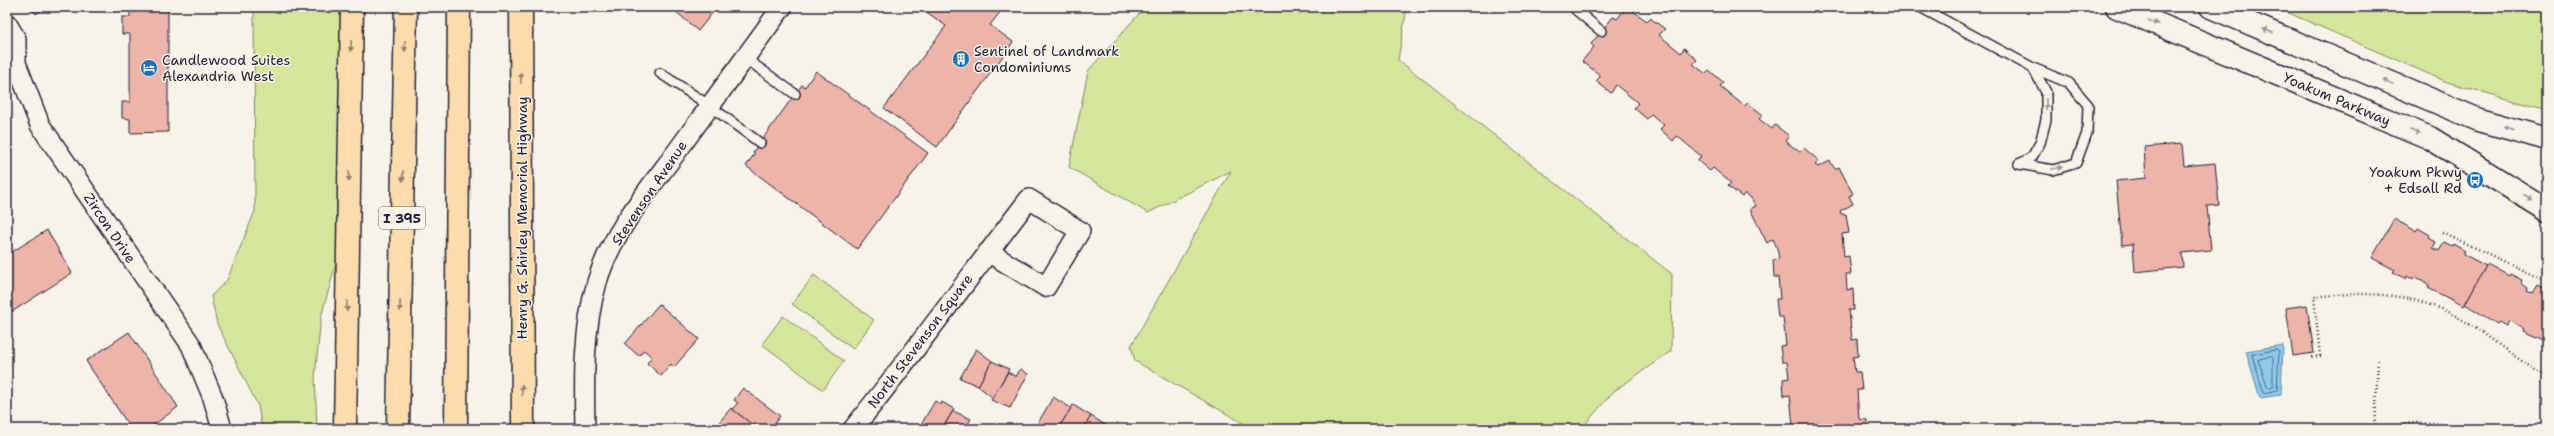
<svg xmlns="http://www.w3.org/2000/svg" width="2554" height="436" font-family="'Shantell Sans',sans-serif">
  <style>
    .green { fill: #d5e69a; stroke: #7c846a }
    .water { fill: #8fc9ee; stroke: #6386a6 }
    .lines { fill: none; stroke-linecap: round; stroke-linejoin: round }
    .shore { stroke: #4e6583; stroke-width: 1 }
    .building { fill: #eeb4a9; stroke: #22223b }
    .lane-casing { stroke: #22223b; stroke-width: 12 }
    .street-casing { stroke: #22223b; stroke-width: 22 }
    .secondary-casing { stroke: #22223b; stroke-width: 25 }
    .highway-casing { stroke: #22223b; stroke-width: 25 }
    .path { stroke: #22223b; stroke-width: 2.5; stroke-dasharray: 1 3; stroke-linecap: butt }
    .lane { stroke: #f7f3e8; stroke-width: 9 }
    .street { stroke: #f7f3e8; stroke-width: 19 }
    .secondary { stroke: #f7f3e8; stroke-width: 22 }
    .highway { stroke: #fcdcac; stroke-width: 22 }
    .oneway { fill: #97959a }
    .oneway2 { fill: #8f7f74 }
    .labels { text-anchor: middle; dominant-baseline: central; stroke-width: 3; stroke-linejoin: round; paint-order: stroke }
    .shield { fill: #f7f3e8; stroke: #62616f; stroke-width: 1 }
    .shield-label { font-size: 13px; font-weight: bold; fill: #22223b }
    .poi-label { font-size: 14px; fill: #22223b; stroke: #f7f3e8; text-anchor: start }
    .street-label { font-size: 14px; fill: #22223b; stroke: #f7f3e8 }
  </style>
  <rect width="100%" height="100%" fill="#f7f3e8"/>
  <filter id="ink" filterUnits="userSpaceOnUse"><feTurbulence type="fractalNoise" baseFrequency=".025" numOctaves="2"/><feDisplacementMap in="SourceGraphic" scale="8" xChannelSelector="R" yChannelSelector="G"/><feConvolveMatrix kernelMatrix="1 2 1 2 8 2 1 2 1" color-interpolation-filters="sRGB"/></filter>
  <g filter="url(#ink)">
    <g class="green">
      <path d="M254 7H357L351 210 321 317 315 377 317 429H262L258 406 217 324 211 296 227 280 255 211Z"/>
      <path d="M1145 7H1407L1398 60 1672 274 1671 351 1613 392 1581 429H1253L1135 361 1131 346 1231 171 1148 213 1069 167 1088 71Z"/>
      <path d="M2275 7H2547V110L2447 82Z"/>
      <path d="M814 275 874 320 853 349 792 304Z"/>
      <path d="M783 316 844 361 823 390 762 344Z"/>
    </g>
    <path class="water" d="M2283 345 2281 395 2260 398 2246 351Z"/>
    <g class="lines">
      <g class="shore">
        <path d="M2276 350 2279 352 2277 390 2264 393 2252 355Z"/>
        <path d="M2271 356 2273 358V386L2268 388 2258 360Z"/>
      </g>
    </g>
    <g class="building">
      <path d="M31 7H46L36 14Z"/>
      <path d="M130 7H168V132L130 133V119L122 118V102H130V34H122V17H130Z"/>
      <path d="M674 7H717L698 31 673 9Z"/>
      <path d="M926 7H1004L990 25 1013 42 937 147 884 108 946 26 924 10Z"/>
      <path d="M1627 7 1647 21 1650 18 1665 29 1659 35 1681 53 1684 48 1697 60 1693 64 1706 74 1709 70 1723 82 1720 86 1744 106 1748 103 1763 115 1759 119 1772 129 1775 125 1789 136 1785 141 1800 152 1804 148 1819 161 1815 165 1818 167 1830 161 1835 169 1839 167 1853 194 1849 196 1853 204 1840 211 1841 214H1846L1849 233 1842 234 1844 257 1849 256 1851 274H1846L1847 290 1853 289 1854 310H1849L1852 340 1857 339 1858 356 1853 357 1855 372H1860L1862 390H1857L1859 419 1867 420 1868 429H1784V427L1793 426 1790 395 1784 396 1783 379 1789 378 1787 362H1782L1780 346 1786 345 1783 317H1778L1776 299H1780L1778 277H1774L1773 260 1779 259 1777 248 1773 239 1767 243 1750 209 1756 206 1751 198 1745 193 1742 197 1728 186 1731 183 1713 168 1710 171 1698 161 1701 156 1677 136 1673 141 1660 129 1664 125 1651 114 1647 119 1634 108 1638 103 1616 85 1611 93 1596 81 1601 76 1582 61 1594 47 1591 44 1613 17 1617 19Z"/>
      <path d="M816 71 928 153 857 249 746 166 755 153 753 152 795 94 802 85 805 87Z"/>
      <path d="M2182 144 2184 166 2215 163 2219 205 2207 206 2211 250 2182 253 2183 267 2135 272 2133 244 2122 245 2116 181 2146 178 2144 147Z"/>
      <path d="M2394 219 2416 231 2418 228 2430 235 2429 238 2436 242 2433 248 2439 251 2444 243 2452 247 2453 244 2465 251 2463 254 2486 266 2464 306 2428 288 2429 285 2422 280 2416 277 2414 280 2407 276 2406 279 2393 272 2395 270 2372 258Z"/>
      <path d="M47 230 72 273 7 315V255Z"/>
      <path d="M2487 264 2509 276 2510 274 2522 280 2521 283 2528 288 2527 291 2533 294 2538 286 2546 290 2547 288V342L2522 331 2523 329 2510 320 2506 326 2499 322 2497 324 2465 304Z"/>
      <path d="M659 304 699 339 674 367 671 364 661 376 647 363 652 357 644 350 639 356 625 344Z"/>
      <path d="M2307 305 2314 353 2293 356 2286 308Z"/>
      <path d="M129 332 178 407 148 429H131L86 361Z"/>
      <path d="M976 349 992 361 978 386 960 378Z"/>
      <path d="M992 361 1009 369 993 398 978 386Z"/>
      <path d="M1020 369 1028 374 1010 408 991 400 1008 372 1016 377Z"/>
      <path d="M743 388 780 416 770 429H758L732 409 738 403 734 400Z"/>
      <path d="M1053 397 1071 408 1058 429H1043L1044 427 1038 423Z"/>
      <path d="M935 401 941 405 942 402 954 409 942 429H921L919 428Z"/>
      <path d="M1073 405 1091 416 1083 429H1058Z"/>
      <path d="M731 408 732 409 758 429H718L716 426Z"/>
      <path d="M953 411 971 419 965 429H942Z"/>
      <path d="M1091 416 1107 426 1106 429H1083Z"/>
      <path d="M968 424 975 428 965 429Z"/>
    </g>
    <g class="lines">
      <g class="lane-casing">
        <g id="lane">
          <path d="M1920 7 2033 68 2069 83 2088 105 2087 133 2076 163 2053 170 2019 164"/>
          <path d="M1576 10 1601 31"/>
          <path d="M745 58 795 94"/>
          <path d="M660 73 710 106 760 143"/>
          <path d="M2019 164 2032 157 2040 143 2046 120V92L2033 68"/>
        </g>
      </g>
      <g class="street-casing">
        <g id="street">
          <path d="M7 24 16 39V63L40 125 191 345 213 398 222 429"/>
          <path d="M585 429C584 380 583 330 597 282 611 234 646 193 675 154 711 105 746 56 782 7"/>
          <path d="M853 429C913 354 970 276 1029 199L1080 231 1046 287 988 252"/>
        </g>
      </g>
      <g class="secondary-casing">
        <g id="secondary">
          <path d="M2117 7 2430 138 2547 210"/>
          <path d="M2211 7 2479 120 2547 139"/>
        </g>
      </g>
      <g class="highway-casing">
        <g id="highway">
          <path d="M521 7 523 429"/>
          <path d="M345 429 352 7"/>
          <path d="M398 429 406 7"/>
          <path d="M456 429 459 7"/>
        </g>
      </g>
      <g class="path">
        <path d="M2442 232 2535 276 2547 279"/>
        <path d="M2312 357 2320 356 2314 297C2366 291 2414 292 2461 319 2491 337 2517 360 2547 377"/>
        <path d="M2375 429 2378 357"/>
        <path d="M2385 429C2410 422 2431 419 2456 429"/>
      </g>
      <use href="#lane" class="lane"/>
      <use href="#street" class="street"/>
      <use href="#secondary" class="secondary"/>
      <use href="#highway" class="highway"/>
    </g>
    <defs><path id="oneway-solid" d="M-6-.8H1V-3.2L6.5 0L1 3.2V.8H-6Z"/></defs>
    <g class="oneway">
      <use href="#oneway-solid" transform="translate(2153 22) rotate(23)"/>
      <use href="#oneway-solid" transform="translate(2268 31) rotate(-157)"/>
      <use href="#oneway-solid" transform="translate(2388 82) rotate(-157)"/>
      <use href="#oneway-solid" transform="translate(2046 104) rotate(89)"/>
      <use href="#oneway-solid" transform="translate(2509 128) rotate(-164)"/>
      <use href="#oneway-solid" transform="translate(2415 132) rotate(23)"/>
      <use href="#oneway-solid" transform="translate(2057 168) rotate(-12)"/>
      <use href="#oneway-solid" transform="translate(2527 197) rotate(33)"/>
    </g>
    <g class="oneway2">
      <use href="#oneway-solid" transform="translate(351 46) rotate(91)"/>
      <use href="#oneway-solid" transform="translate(405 46) rotate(91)"/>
      <use href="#oneway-solid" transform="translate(521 78) rotate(-90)"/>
      <use href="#oneway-solid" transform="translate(349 176) rotate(91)"/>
      <use href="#oneway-solid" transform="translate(403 176) rotate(91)"/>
      <use href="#oneway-solid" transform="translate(347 306) rotate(91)"/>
      <use href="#oneway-solid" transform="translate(400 306) rotate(91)"/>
      <use href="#oneway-solid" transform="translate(522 390) rotate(-91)"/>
    </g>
  </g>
  <defs>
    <g id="building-disc" transform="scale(0.9)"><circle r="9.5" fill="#1f6fb2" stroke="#f7f3e8"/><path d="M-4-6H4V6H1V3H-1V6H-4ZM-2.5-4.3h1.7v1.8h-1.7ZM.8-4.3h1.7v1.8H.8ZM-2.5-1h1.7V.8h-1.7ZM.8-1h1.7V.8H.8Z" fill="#fff"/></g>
    <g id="hotel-disc" transform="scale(0.9)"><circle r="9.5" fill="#1f6fb2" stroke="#f7f3e8"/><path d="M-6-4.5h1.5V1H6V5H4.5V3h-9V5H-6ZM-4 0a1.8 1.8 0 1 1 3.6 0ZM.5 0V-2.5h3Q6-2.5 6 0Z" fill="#fff"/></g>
    <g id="bus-disc" transform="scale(0.9)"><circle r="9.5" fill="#1f6fb2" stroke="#f7f3e8"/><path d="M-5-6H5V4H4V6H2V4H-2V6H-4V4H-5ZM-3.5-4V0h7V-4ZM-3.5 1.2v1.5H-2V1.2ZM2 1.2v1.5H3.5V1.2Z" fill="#fff"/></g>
  </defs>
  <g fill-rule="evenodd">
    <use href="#building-disc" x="961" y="59"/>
    <use href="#hotel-disc" x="149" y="68"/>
    <use href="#bus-disc" x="2475" y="180"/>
  </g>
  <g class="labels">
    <rect class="shield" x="379" y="207" width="46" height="22" rx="3"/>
    <g class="shield-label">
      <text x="402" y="218">I 395</text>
    </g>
    <g class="poi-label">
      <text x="974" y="51">Sentinel of Landmark<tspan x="974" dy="16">Condominiums</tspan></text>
      <text x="162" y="60">Candlewood Suites<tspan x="162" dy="16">Alexandria West</tspan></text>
      <text x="2462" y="172" text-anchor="end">Yoakum Pkwy<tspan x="2462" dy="16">+ Edsall Rd</tspan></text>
    </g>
    <g class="street-label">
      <text transform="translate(2337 99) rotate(23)">Yoakum Parkway</text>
      <text transform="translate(649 193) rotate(-56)">Stevenson Avenue</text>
      <text transform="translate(522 218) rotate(-90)">Henry G. Shirley Memorial Highway</text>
      <text transform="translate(110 228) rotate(56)">Zircon Drive</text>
      <text transform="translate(920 341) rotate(-53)">North Stevenson Square</text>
    </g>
  </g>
  <rect width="2554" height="436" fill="none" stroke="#f7f3e8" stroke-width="24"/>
  <rect x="12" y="12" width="2530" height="412" fill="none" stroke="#22223b" stroke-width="1.5" filter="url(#ink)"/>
</svg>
